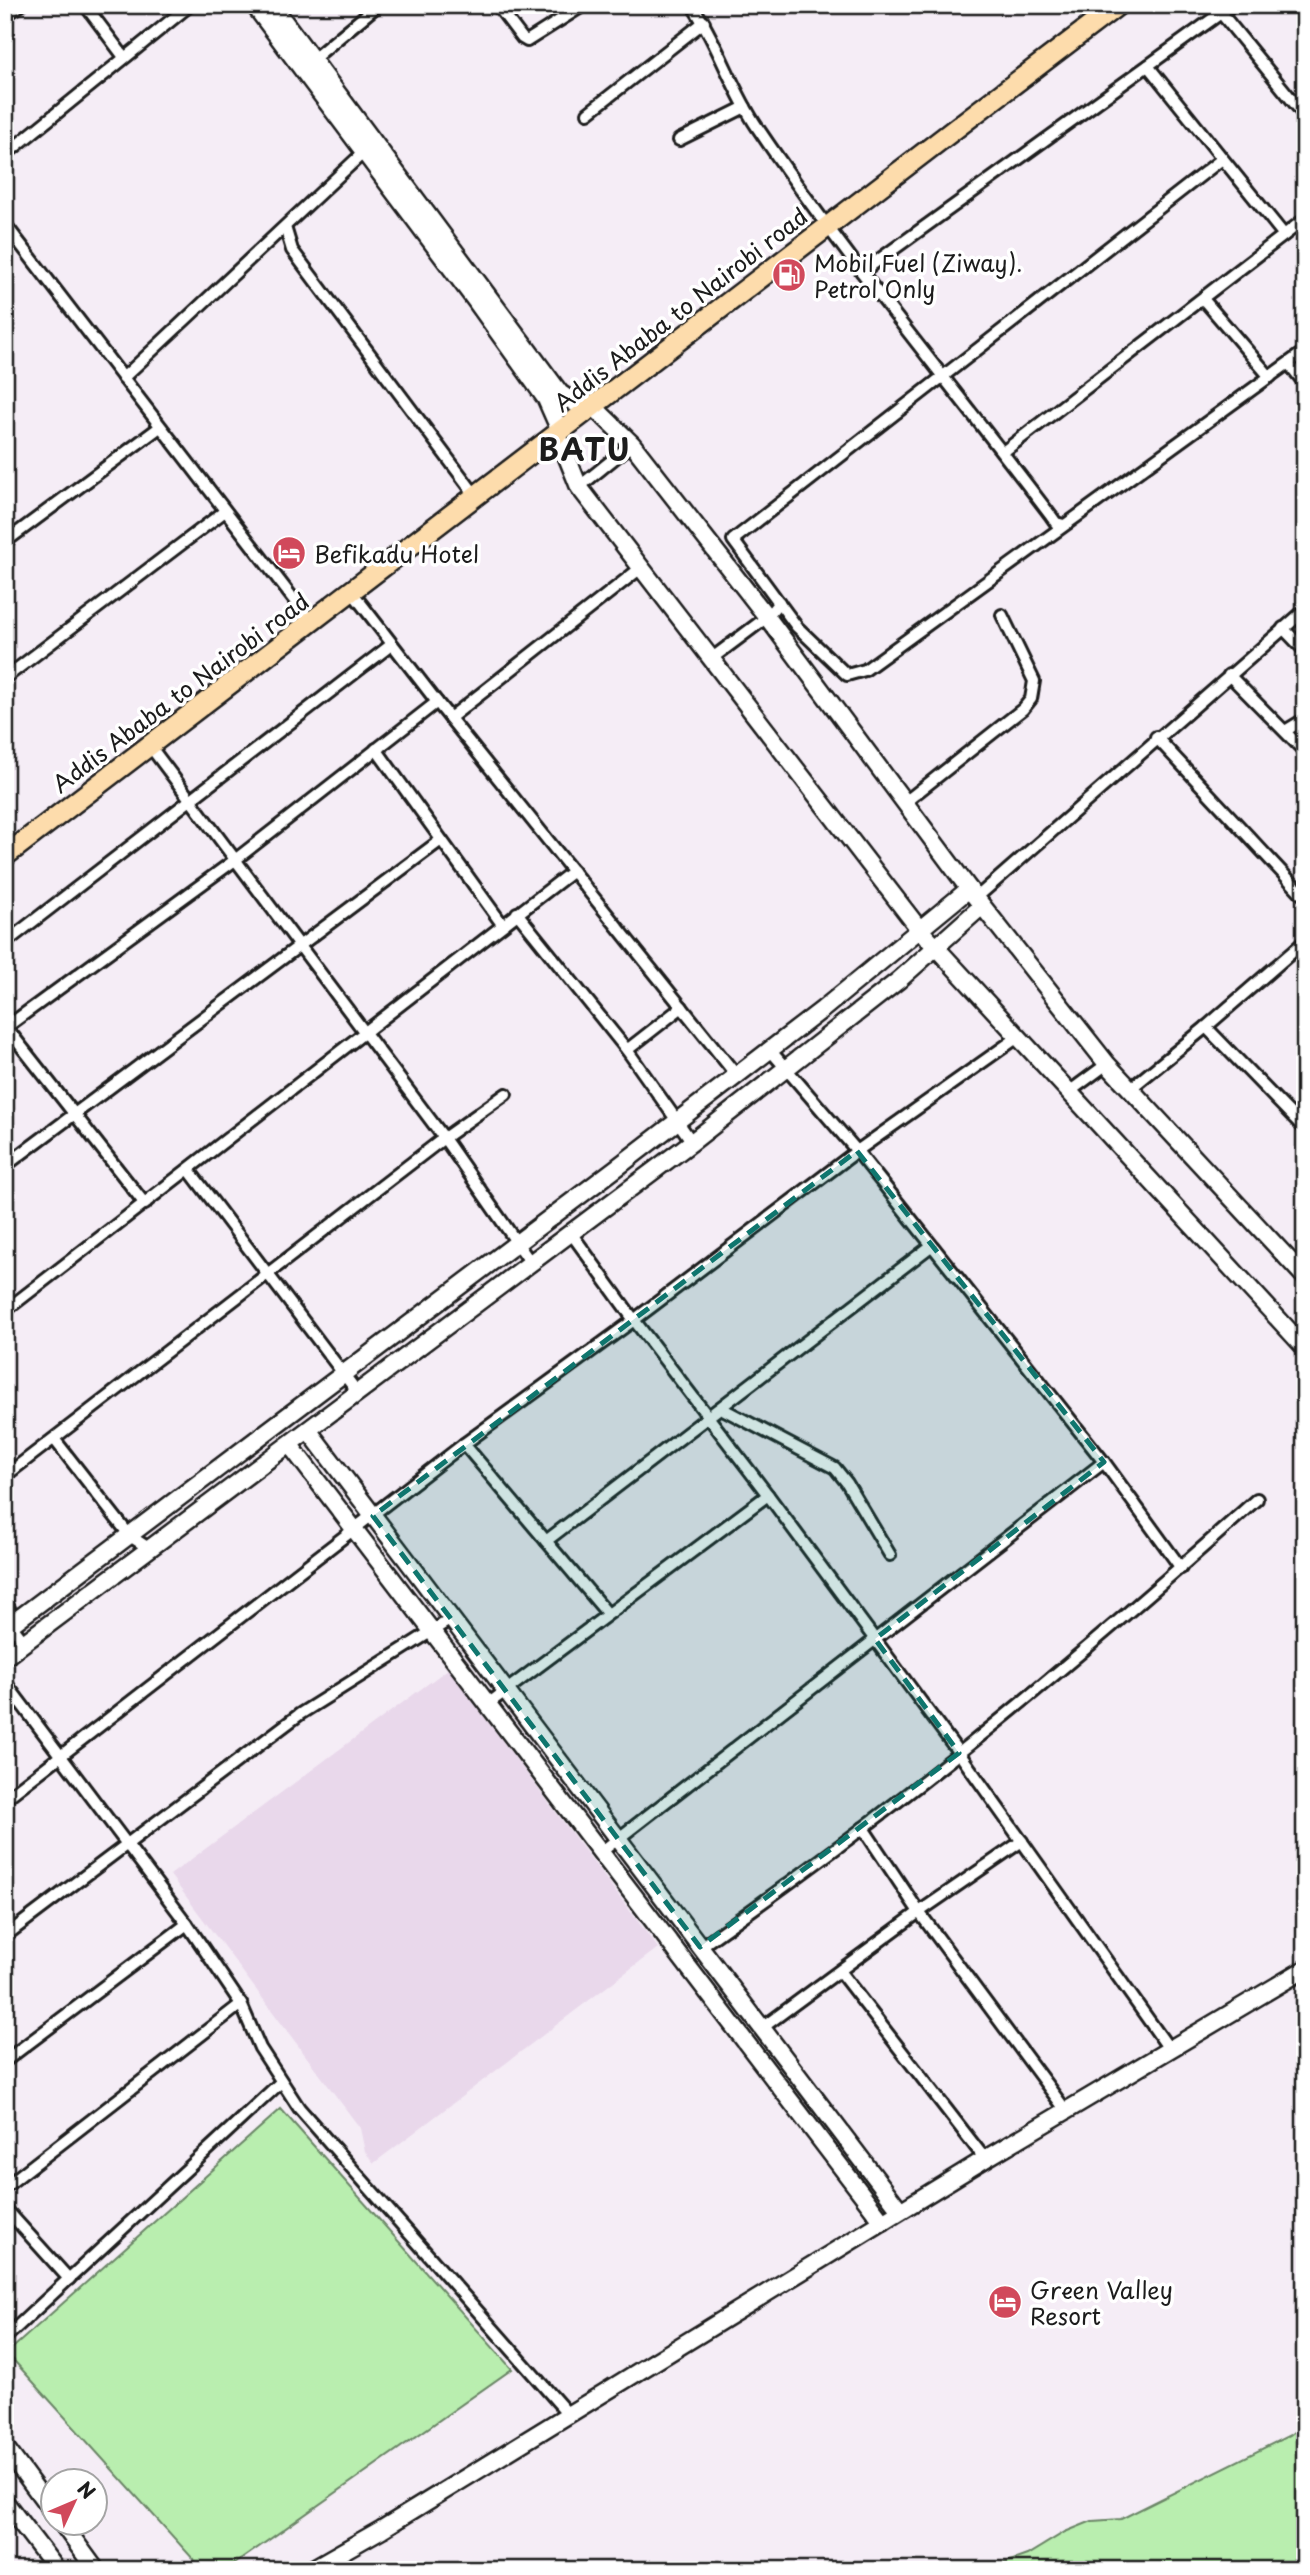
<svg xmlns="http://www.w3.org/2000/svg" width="1310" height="2575" font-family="'Playpen Sans',sans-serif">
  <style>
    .built { fill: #e9d8eb }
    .green { fill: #b9eeaf; stroke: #6a8566; stroke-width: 2 }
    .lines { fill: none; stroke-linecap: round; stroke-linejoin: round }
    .street-casing { stroke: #1c1c1c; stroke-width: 16 }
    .secondary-casing { stroke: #1c1c1c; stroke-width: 21 }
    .highway-casing { stroke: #1c1c1c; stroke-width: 24 }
    .street { stroke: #fff; stroke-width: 10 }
    .secondary { stroke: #fff; stroke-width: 16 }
    .highway { stroke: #fddcac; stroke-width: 19 }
    .marked { fill: #0f766e; fill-opacity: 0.2; stroke: #0f766e; stroke-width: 5; stroke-dasharray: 14 9; stroke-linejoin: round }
    .labels { text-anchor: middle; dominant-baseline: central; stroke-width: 7; stroke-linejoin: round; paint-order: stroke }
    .poi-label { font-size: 23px; fill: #1c1c1c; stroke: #fff; text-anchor: start }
    .street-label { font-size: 23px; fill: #1c1c1c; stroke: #fff }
    .district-label { font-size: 30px; font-weight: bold; letter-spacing: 2px; fill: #1c1c1c; stroke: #fff }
  </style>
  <rect width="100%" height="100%" fill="#f5edf6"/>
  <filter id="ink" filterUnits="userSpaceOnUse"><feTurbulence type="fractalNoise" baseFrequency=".0143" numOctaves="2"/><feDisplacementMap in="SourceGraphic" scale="14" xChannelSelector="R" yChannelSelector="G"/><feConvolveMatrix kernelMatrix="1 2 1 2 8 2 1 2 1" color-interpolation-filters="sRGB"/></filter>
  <g filter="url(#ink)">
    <path class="built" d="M448 1669 658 1948 374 2163 365 2152 360 2128 170 1875Z"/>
    <g class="green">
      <path d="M281 2109 512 2369 226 2570H203L7 2353Z"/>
      <path d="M1305 2423V2570H985L1027 2555 1065 2532 1092 2521 1121 2519 1290 2435Z"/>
    </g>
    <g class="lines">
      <g class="street-casing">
        <g id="street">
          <path d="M85 5 124 57"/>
          <path d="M497 5 522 38 527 41 584 5"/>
          <path d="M692 5C718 43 731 88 757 127 848 262 953 386 1051 516L1056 523 1064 525"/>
          <path d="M1221 13 1305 116"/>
          <path d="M5 16 21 5"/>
          <path d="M312 60 378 5"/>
          <path d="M1148 66 1284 235"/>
          <path d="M588 113 704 22"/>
          <path d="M679 140 745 107"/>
          <path d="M5 155 190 5"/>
          <path d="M1222 159 733 540 797 627 847 675 865 670 1305 351"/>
          <path d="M5 224 311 622"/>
          <path d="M285 227 292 250 476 496"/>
          <path d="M862 272 1232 5"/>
          <path d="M1203 299 1270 377"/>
          <path d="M1289 364 1305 384"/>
          <path d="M123 378 364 152 370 153"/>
          <path d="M1003 452 1305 219"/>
          <path d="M579 487 632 444"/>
          <path d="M5 542 160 427"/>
          <path d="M352 592 437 702 737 1076"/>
          <path d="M1283 628 1305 651"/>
          <path d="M711 659 767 617 779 602"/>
          <path d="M1229 675 1305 752"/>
          <path d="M5 678 225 511"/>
          <path d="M450 718 642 567"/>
          <path d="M1285 731 1305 719"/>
          <path d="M1156 737 1305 897"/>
          <path d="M150 746 444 1138 531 1263"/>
          <path d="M376 749 502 924"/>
          <path d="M904 803 1023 709 1031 699 1034 681 1002 615"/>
          <path d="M976 898 1305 610"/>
          <path d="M517 913 627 1050 692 1142"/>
          <path d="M5 943 391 645"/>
          <path d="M6 1027 145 1204"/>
          <path d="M1206 1027 1305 1129"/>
          <path d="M5 1028 235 860 437 702"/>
          <path d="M627 1050 682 1007"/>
          <path d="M770 1050 857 1151 1104 1462 1181 1568"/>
          <path d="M1130 1089 1206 1027 1305 941"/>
          <path d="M1069 1092 1107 1064"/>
          <path d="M5 1166 441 840"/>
          <path d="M189 1170 358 1393"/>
          <path d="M571 1233 634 1320 768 1495 959 1753 1170 2050"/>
          <path d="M5 1311 573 871"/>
          <path d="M1295 1338 1305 1328"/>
          <path d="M721 1408 835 1468 847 1483 890 1555"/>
          <path d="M55 1440 130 1536 150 1549"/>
          <path d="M464 1444 607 1613"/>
          <path d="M5 1476 444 1138 506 1094"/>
          <path d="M546 1541 931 1246"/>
          <path d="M5 1602 9 1608 11 1625 25 1643"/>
          <path d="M5 1682 187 1924 241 2004 260 2048 299 2108 569 2415"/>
          <path d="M488 1704 768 1495"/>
          <path d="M5 1799 464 1444 634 1320 857 1151 1018 1037"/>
          <path d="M863 1828 919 1912 1067 2112"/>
          <path d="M601 1852 1104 1462"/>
          <path d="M5 1936 300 1714 451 1619"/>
          <path d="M700 1947C755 1908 809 1869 863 1828 999 1725 1130 1613 1257 1499"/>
          <path d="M840 1972 985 2159"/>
          <path d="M762 2028 919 1912 1022 1841"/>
          <path d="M5 2061 187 1924"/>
          <path d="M5 2187 241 2004"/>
          <path d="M5 2208 69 2279"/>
          <path d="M5 2338 281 2082"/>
        </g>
      </g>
      <g class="secondary-casing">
        <g id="secondary">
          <path d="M254 5 475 300 546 399 557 424 558 435 579 487 920 930 1305 1348"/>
          <path d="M272 5 560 393 579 406 594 407 632 444 767 617 969 889 1107 1064 1305 1277"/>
          <path d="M309 1431 900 2210"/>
          <path d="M290 1445 883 2222"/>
          <path d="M5 1629 619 1166 823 1009 969 889"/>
          <path d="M5 1657 692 1142 899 980 982 906"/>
          <path d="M5 2447 52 2511"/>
          <path d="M5 2502 57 2570"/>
          <path d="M61 2522 96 2570"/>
          <path d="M310 2570 382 2529 985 2159 1305 1969"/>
        </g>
      </g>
      <g class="highway-casing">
        <path id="highway" d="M5 856C378 574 746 287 1118 5"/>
      </g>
      <use href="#street" class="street"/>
      <use href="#secondary" class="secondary"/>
      <use href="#highway" class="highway"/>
    </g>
  </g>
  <path class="marked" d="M857 1151 1104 1462 875 1639 959 1753 700 1947 373 1516Z"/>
  <defs>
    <g id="fuel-disc" transform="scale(1.75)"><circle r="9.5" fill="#d1495b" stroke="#fff"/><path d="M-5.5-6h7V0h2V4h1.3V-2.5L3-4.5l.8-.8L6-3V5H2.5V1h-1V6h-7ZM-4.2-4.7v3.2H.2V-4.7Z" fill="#fff"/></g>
    <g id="hotel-disc" transform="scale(1.75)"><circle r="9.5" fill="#d1495b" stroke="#fff"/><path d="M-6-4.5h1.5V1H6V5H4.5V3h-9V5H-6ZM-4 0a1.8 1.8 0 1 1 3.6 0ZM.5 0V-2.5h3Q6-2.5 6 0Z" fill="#fff"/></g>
  </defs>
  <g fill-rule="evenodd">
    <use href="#fuel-disc" x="789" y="275"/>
    <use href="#hotel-disc" x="289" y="553"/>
    <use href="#hotel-disc" x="1005" y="2302"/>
  </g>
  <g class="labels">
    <g class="poi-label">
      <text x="814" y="262">Mobil Fuel (Ziway).<tspan x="814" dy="26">Petrol Only</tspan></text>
      <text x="314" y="553">Befikadu Hotel</text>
      <text x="1030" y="2289">Green Valley<tspan x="1030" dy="26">Resort</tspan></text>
    </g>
    <g class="street-label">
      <text transform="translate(680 309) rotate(-38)">Addis Ababa to Nairobi road</text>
      <text transform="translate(180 692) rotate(-37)">Addis Ababa to Nairobi road</text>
    </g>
    <g class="district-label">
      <text x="585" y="448">BATU</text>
    </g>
  </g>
  <rect width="1310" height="2575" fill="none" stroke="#fff" stroke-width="28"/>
  <rect x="14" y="14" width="1282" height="2547" fill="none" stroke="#1c1c1c" stroke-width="2.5" filter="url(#ink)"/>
  <g transform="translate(74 2502) rotate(46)"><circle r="33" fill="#ffffff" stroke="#a4a4a4" stroke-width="2"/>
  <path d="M0-5L12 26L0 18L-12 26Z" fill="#d1495b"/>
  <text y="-10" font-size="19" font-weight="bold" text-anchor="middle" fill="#1c1c1c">N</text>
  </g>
</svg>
